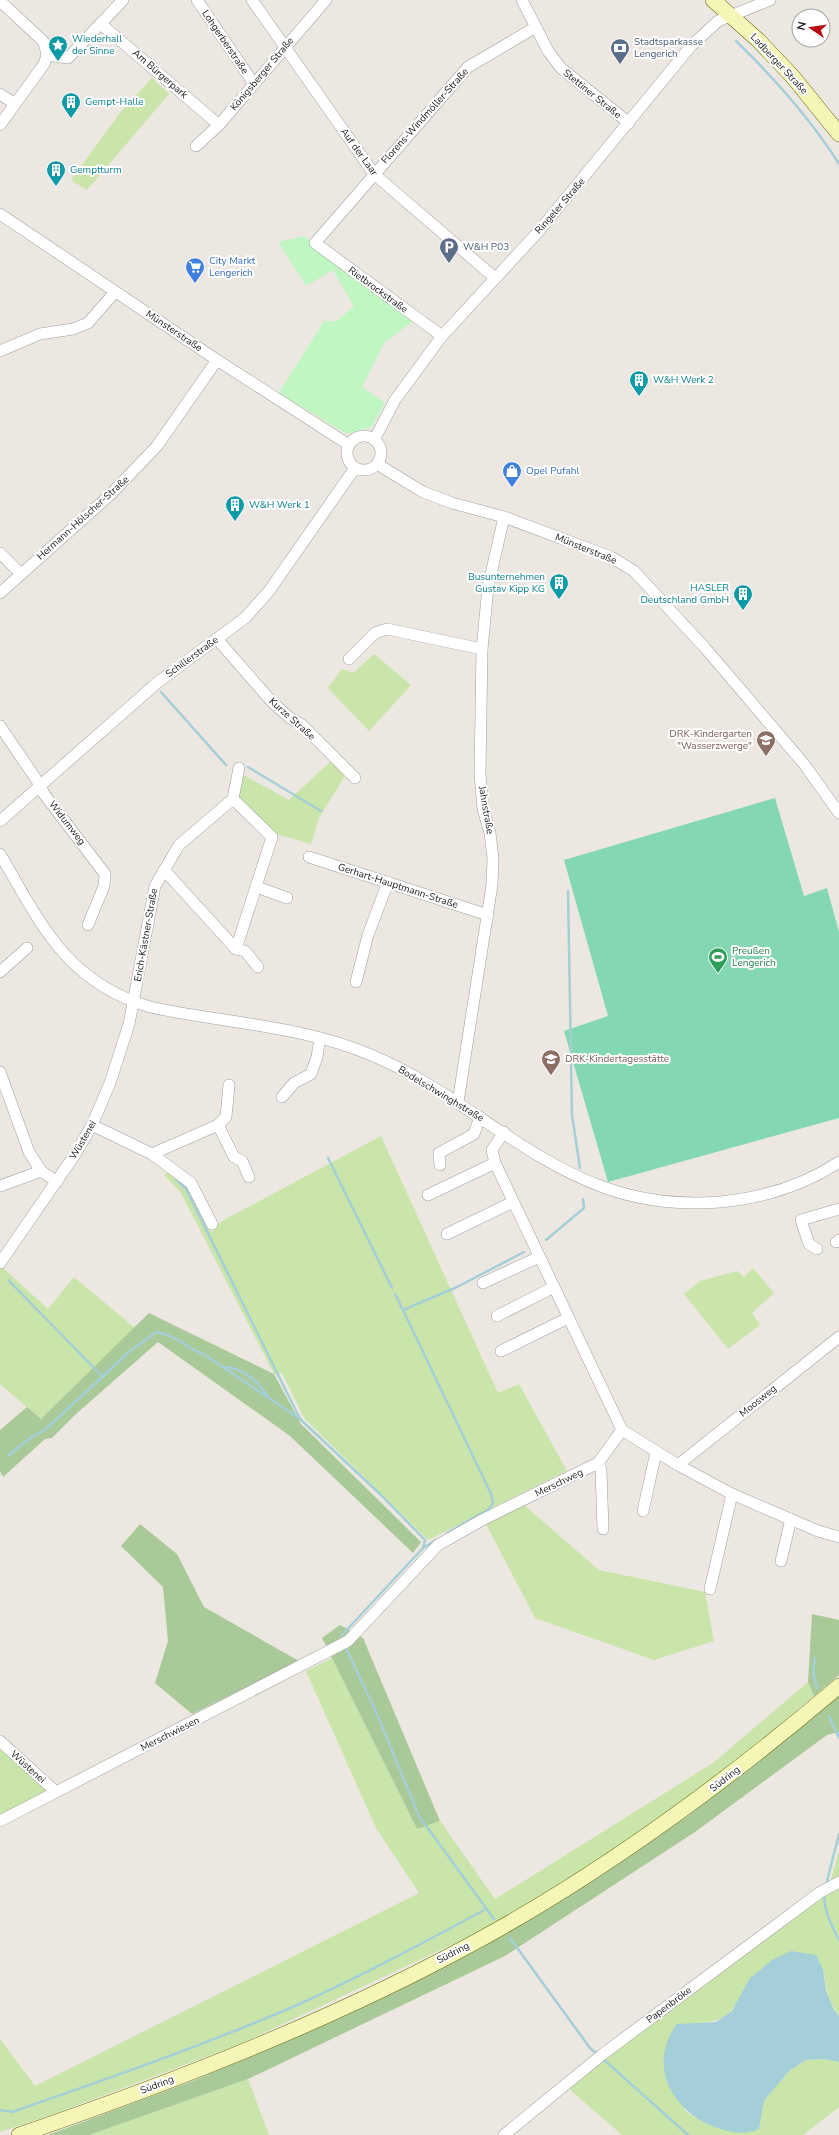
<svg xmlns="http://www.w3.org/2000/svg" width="839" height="2135" font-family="'Nunito Sans',sans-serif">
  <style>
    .grass { fill: #c9e5a9 }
    .forest { fill: #a9ca98 }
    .park { fill: #bff6c1 }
    .pitch { fill: #83d8b3 }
    .water { fill: #a4cfd8 }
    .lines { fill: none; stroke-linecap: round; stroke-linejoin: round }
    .stream { stroke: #a4cfd8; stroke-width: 2.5 }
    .minor-casing { stroke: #9f9f9f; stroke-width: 12 }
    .secondary-casing { stroke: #646b0a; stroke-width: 16 }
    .minor { stroke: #fff; stroke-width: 11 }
    .secondary { stroke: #f5f5b7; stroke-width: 15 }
    .labels { text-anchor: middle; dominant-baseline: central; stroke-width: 4; stroke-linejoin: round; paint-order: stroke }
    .culture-label { font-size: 10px; fill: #0d838f; stroke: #fff; text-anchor: start }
    .street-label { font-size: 10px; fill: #1b1b1b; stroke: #fff }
    .service-label { font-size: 10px; fill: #4e5e75; stroke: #fff; text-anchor: start }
    .shop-label { font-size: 10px; fill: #366cbe; stroke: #fff; text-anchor: start }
    .education-label { font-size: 10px; fill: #785e54; stroke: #fff; text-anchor: end }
    .leisure-label { font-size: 10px; fill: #27864d; stroke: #fff; text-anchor: start }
  </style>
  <rect width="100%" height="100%" fill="#ece8e1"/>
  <g class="grass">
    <path d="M152 78 169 94 87 190 71 180 120 113Z"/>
    <path d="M374 654 411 685 369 731 328 688 342 669 353 673Z"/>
    <path d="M332 760 346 774 319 818 311 844 272 833 236 798 240 773 289 800Z"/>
    <path d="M381 1136 498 1393 519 1384 567 1471 428 1540 304 1418 282 1373 274 1374 181 1193 164 1175 169 1171 188 1186 211 1232 222 1221Z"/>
    <path d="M2 1267 48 1309 74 1277 135 1328 41 1419 0 1384V1269Z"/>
    <path d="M753 1268 774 1293 752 1313 760 1325 728 1349 684 1294 700 1281 737 1271 744 1277Z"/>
    <path d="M524 1505 599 1570 705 1592 714 1641 654 1660 535 1618 486 1524Z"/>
    <path d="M332 1658 417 1829 440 1821 495 1899 713 1763 808 1682 814 1696 719 1775 633 1839 488 1928 240 2044 54 2114 0 2132V2039L35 2086 419 1893 376 1828 306 1671Z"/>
    <path d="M0 1746 49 1792 0 1817Z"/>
    <path d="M839 1850V1876L831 1880Z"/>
    <path d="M839 1889V2016C828 2002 826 1986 823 1969L749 1979C734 2007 733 2021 698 2023L684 2110C706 2126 733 2135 759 2129L764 2101 789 2071 806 2060 824 2059 839 2062V2107L803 2135H622L569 2089 608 2057 820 1899Z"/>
    <path d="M248 2079 269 2135H89Z"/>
  </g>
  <g class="forest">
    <path d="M149 1313 274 1374 301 1424 421 1542 413 1553 290 1436 158 1342 76 1414 52 1438 45 1439 3 1477 0 1471V1430L27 1407 41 1419Z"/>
    <path d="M140 1524 177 1554 204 1607 299 1661 192 1714 155 1683 168 1641 163 1587 121 1546Z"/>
    <path d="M812 1614 839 1620V1675L814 1696 808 1682Z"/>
    <path d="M340 1625 363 1638 440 1821 417 1829 322 1638Z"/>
    <path d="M839 1694V1732L827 1735 695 1832 505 1956 248 2079 89 2135H48L195 2080 339 2018 483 1947 688 1816Z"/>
  </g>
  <path class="park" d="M304 236 416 319 384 343 362 387 385 403 371 427 347 434 279 393 324 321H336L354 307 333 270 306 286 278 242Z"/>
  <path class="pitch" d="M775 798 804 896 827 888 839 932V1118L608 1182 564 1031 608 1016 564 860Z"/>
  <path class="water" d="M791 1951 816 1955 823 1969 826 1990 834 2010 839 2016V2062L824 2059 806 2060 789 2071 764 2101 759 2129C744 2135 733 2133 718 2128 673 2114 646 2065 677 2024L716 2022 732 2011 749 1979 772 1960Z"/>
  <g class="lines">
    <g class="stream">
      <path d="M736 41C775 79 810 118 839 164"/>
      <path d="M161 692 226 765"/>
      <path d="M248 767 321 811"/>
      <path d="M568 891 572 1115 580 1168"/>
      <path d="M328 1158 392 1288"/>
      <path d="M175 1178 186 1189 300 1419 382 1496 425 1540 423 1548 342 1635V1640"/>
      <path d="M546 1240 584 1208 583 1199"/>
      <path d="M8 1280 102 1376"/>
      <path d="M395 1294 403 1310"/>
      <path d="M222 1367C240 1366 260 1382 268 1397"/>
      <path d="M8 1456 30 1438 46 1429 130 1351 156 1332C174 1334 188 1349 205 1355L300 1419"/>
      <path d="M447 1533 489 1509 493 1503 492 1496 403 1310 457 1287 524 1252"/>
      <path d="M423 1548 436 1540"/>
      <path d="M345 1646 376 1712 419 1816 494 1919"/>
      <path d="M815 1658 813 1672 817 1688"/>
      <path d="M829 1716 839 1738"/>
      <path d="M827 1881 839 1834"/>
      <path d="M824 1896C825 1913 831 1925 839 1940"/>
      <path d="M510 1938 590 2048 597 2054"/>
      <path d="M603 2059 688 2135"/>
      <path d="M0 2110 12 2112C107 2079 202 2046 295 2006 360 1977 423 1943 486 1909"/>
    </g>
    <g class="minor-casing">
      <g id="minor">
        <path d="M197 0 254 84"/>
        <path d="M252 0 374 174 495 278"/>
        <path d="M522 0 548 51 561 68 629 123"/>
        <path d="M0 1 44 42 47 55 44 64 0 125"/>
        <path d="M101 24 219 125"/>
        <path d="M47 55 68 58 123 0"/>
        <path d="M0 94 15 104"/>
        <path d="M196 146 219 125 326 0"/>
        <path d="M0 214 217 360 349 445"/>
        <path d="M442 336 315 243 468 67 536 27"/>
        <path d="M0 351 40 334 73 329 88 323 115 292"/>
        <circle cx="364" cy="453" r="17"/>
        <path d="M374 440 395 400 442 336 539 231 691 46 718 21 770 0"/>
        <path d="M377 464 423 492 452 503 504 517 611 557 634 571 706 649 804 764 839 813"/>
        <path d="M0 553 21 574"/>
        <path d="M0 593 111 494 157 446 217 360"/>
        <path d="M217 639 272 702 290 718 302 725 355 778"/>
        <path d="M349 659 375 633 387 629 482 649"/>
        <path d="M0 726 40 785 44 794 105 874 104 886 88 925"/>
        <path d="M0 821 158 682 245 618 269 591 355 468"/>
        <path d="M0 854C41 924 66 982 150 1007 223 1023 301 1025 371 1055 454 1089 520 1157 603 1187 641 1201 681 1205 720 1202 762 1198 804 1185 839 1162"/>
        <path d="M309 857 488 915"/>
        <path d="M164 870 236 949 272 837 233 799"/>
        <path d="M257 887 287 898"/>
        <path d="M236 949 245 951 258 967"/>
        <path d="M0 972 27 948"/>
        <path d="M356 982 368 935 388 882"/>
        <path d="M0 1072 29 1152 41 1171 57 1182"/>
        <path d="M282 1097 294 1083 311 1074 317 1057 320 1038"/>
        <path d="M458 1102 492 885 493 858 490 833 483 809 480 774 482 649 488 587 504 517"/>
        <path d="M92 1125 152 1154 218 1125 226 1117 229 1085"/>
        <path d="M218 1125 234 1157 242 1161 249 1177"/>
        <path d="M504 1132 492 1150 495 1163 622 1430 678 1465 732 1494 818 1531 839 1537"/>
        <path d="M152 1154 191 1183 212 1224"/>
        <path d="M440 1165 439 1153 474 1134 480 1117"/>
        <path d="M0 1186 41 1171"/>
        <path d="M428 1195 495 1163"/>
        <path d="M447 1234 513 1202"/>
        <path d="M836 1242 839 1240"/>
        <path d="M817 1249 809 1244 801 1220 839 1209"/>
        <path d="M0 1263 76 1153 92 1125 110 1083 129 1024 155 886 179 845 233 799 239 768"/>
        <path d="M483 1283 539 1257"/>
        <path d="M497 1316 554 1287"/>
        <path d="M501 1351 568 1318"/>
        <path d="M598 1463 601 1470 603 1529"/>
        <path d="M678 1465 839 1337"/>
        <path d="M643 1511 656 1452"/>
        <path d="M781 1561 791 1519"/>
        <path d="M710 1589 732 1494"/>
        <path d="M0 1741 56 1792"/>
        <path d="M0 1821 348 1641 438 1545 482 1520 598 1463 622 1430"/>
        <path d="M504 2135 603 2054 819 1893 839 1882"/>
      </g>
    </g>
    <g class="secondary-casing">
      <g id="secondary">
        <path d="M713 0 758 40 793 77 839 134"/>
        <path d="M19 2135C182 2079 346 2015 497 1930 619 1861 732 1777 839 1686"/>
      </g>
    </g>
    <use href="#minor" class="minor"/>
    <use href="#secondary" class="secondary"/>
  </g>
  <defs>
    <g id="sight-pin" transform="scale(1)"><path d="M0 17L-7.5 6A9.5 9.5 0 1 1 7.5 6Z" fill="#0f9aa8" stroke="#fff"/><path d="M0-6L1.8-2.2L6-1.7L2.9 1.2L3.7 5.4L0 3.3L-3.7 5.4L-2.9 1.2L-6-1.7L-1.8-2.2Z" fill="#fff"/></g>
    <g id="bank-pin" transform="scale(1)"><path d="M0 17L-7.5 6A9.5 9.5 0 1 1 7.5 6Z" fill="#5c6f8a" stroke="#fff"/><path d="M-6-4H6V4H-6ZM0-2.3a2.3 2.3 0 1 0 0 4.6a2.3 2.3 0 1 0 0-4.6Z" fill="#fff"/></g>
    <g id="building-pin" transform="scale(1)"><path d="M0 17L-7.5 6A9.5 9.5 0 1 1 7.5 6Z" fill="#0f9aa8" stroke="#fff"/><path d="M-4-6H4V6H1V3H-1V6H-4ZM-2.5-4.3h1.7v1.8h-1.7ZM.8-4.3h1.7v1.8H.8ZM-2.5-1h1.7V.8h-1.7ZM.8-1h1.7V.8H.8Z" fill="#fff"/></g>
    <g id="parking-pin" transform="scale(1)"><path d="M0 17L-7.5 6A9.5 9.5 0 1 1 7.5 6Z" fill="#5c6f8a" stroke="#fff"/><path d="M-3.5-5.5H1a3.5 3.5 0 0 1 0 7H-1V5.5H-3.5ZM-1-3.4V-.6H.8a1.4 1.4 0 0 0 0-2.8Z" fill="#fff"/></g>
    <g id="supermarket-pin" transform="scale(1)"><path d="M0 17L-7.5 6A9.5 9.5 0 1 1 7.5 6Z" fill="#3f7fe0" stroke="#fff"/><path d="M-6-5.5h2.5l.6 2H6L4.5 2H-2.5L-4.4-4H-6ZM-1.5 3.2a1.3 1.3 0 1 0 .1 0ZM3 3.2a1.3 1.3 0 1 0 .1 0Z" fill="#fff"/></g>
    <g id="shop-pin" transform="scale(1)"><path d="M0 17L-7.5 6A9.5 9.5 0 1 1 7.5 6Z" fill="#3f7fe0" stroke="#fff"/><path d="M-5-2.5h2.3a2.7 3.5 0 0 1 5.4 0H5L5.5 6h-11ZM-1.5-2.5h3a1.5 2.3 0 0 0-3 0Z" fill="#fff"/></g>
    <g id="school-pin" transform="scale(1)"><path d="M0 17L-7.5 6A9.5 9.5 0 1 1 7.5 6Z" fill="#8d6e63" stroke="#fff"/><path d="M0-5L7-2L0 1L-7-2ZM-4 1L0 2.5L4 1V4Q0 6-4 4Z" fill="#fff"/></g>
    <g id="stadium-pin" transform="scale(1)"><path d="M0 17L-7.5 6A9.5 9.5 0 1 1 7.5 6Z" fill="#2e9e5b" stroke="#fff"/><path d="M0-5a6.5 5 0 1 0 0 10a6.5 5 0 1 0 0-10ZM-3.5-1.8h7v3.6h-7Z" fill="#fff"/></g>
  </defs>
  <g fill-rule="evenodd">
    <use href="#sight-pin" x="58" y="45"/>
    <use href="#bank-pin" x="620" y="48"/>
    <use href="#building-pin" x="71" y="102"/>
    <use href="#building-pin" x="56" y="170"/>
    <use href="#parking-pin" x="449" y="247"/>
    <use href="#supermarket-pin" x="195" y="267"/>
    <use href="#building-pin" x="639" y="380"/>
    <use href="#shop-pin" x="512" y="471"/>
    <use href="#building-pin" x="235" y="505"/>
    <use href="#building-pin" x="559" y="583"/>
    <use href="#building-pin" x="743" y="594"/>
    <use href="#school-pin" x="766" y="740"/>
    <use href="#stadium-pin" x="718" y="957"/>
    <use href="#school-pin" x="551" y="1059"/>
  </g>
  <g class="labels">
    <g class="culture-label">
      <text x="72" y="39">Wiederhall<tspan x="72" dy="12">der Sinne</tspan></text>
      <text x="85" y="102">Gempt-Halle</text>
      <text x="70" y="170">Gemptturm</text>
      <text x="653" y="380">W&amp;H Werk 2</text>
      <text x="249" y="505">W&amp;H Werk 1</text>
      <text x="545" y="577" text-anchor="end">Busunternehmen<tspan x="545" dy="12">Gustav Kipp KG</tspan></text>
      <text x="729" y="588" text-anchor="end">HASLER<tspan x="729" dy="12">Deutschland GmbH</tspan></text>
    </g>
    <g class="street-label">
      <text transform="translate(225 42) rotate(56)">Lohgerberstraße</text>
      <text transform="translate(779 64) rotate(47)">Ladberger Straße</text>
      <text transform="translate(160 74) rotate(41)">Am Bürgerpark</text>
      <text transform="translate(262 74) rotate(-50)">Königsberger Straße</text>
      <text transform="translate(592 94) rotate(39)">Stettiner Straße</text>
      <text transform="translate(425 116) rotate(-48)">Florens-Windmöller-Straße</text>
      <text transform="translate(359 152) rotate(54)">Auf der Laar</text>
      <text transform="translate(560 206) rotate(-49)">Ringeler Straße</text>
      <text transform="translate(378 290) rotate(36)">Rietbrockstraße</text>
      <text transform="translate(174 331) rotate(34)">Münsterstraße</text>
      <text transform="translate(83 518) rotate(-42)">Hermann-Hölscher-Straße</text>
      <text transform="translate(586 549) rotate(22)">Münsterstraße</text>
      <text transform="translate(192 657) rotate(-36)">Schillerstraße</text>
      <text transform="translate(292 719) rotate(42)">Kurze Straße</text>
      <text transform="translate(486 810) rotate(80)">Jahnstraße</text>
      <text transform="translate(67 823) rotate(52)">Widumweg</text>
      <text transform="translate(398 886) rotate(18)">Gerhart-Hauptmann-Straße</text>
      <text transform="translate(146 935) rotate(-80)">Erich-Kästner-Straße</text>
      <text transform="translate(441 1094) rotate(31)">Bodelschwinghstraße</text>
      <text transform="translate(83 1140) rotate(-60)">Wüstenei</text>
      <text transform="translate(758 1401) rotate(-39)">Moosweg</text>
      <text transform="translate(559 1483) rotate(-26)">Merschweg</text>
      <text transform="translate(170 1734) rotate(-27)">Merschwiesen</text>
      <text transform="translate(28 1767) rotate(42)">Wüstenei</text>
      <text transform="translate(725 1779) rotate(-38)">Südring</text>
      <text transform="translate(453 1953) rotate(-28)">Südring</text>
      <text transform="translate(669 2005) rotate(-37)">Papenbröke</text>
      <text transform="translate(157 2085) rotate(-21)">Südring</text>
    </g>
    <g class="service-label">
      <text x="634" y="42">Stadtsparkasse<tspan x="634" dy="12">Lengerich</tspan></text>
      <text x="463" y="247">W&amp;H P03</text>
    </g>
    <g class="shop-label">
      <text x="209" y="261">City Markt<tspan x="209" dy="12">Lengerich</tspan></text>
      <text x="526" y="471">Opel Pufahl</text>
    </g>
    <g class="education-label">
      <text x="752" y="734">DRK-Kindergarten<tspan x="752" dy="12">"Wasserzwerge"</tspan></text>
      <text x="565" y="1059" text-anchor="start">DRK-Kindertagesstätte</text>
    </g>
    <g class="leisure-label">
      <text x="732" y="951">Preußen<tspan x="732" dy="12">Lengerich</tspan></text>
    </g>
  </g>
  <g transform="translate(811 28) rotate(283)"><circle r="19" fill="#ffffff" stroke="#a4a4a4"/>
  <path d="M0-3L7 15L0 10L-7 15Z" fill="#bc0a12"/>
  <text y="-6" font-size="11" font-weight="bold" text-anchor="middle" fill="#1b1b1b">N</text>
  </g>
</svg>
